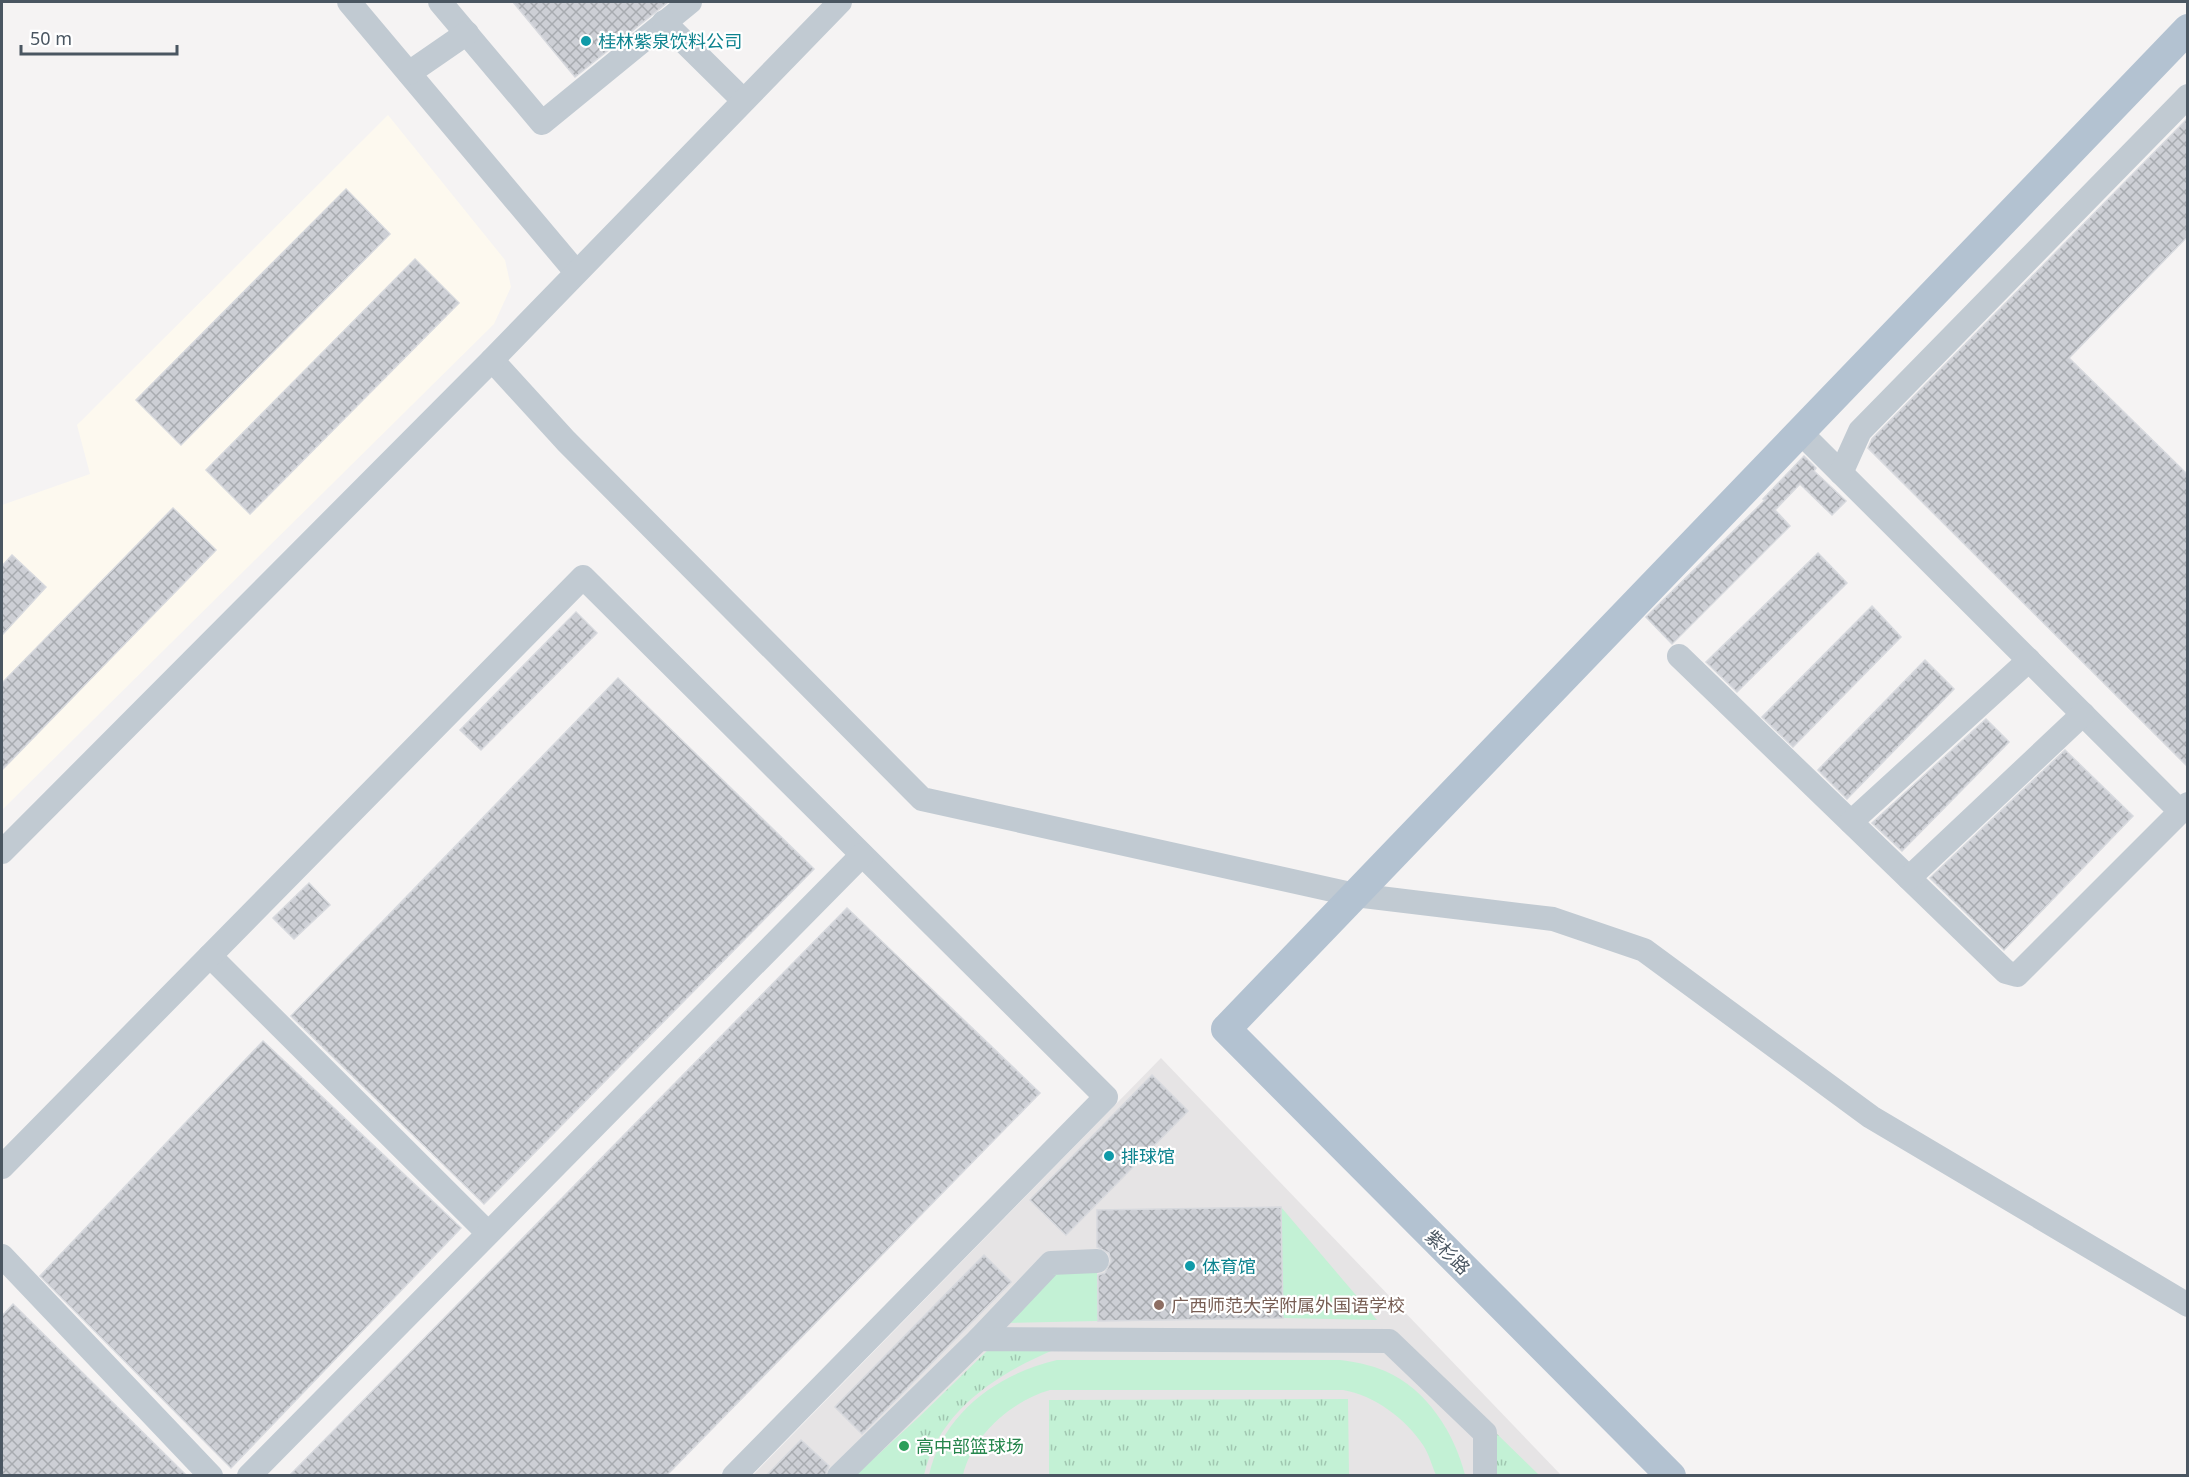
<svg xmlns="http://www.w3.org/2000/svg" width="2189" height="1477" font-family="'Noto Sans','Noto Sans SC',sans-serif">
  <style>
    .commercial { fill: #fdf9ef }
    .education { fill: #e6e4e5 }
    .grass { fill: url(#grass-tufts) }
    .park { fill: #c3f1d5 }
    .building { fill: url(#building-cross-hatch); stroke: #d7d9de; stroke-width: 1.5 }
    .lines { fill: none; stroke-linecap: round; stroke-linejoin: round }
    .minor { stroke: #c1cad2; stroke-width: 24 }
    .major { stroke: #b3c2d1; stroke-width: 30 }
    .culture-dot { fill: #0f9aa8; stroke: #fff; stroke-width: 2 }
    .education-dot { fill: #8d6e63; stroke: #fff; stroke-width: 2 }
    .leisure-dot { fill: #2e9e5b; stroke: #fff; stroke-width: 2 }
    .labels { text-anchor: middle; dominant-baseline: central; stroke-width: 4.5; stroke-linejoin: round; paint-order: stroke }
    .culture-label { font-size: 18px; fill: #0d838f; stroke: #fff; text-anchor: start }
    .street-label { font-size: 18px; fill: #4a5661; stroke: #fff }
    .education-label { font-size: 18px; fill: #785e54; stroke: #fff; text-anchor: start }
    .leisure-label { font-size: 18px; fill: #27864d; stroke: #fff; text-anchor: start }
  </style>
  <defs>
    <pattern id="grass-tufts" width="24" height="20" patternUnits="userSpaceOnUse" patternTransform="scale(1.5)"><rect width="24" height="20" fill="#c3f1d5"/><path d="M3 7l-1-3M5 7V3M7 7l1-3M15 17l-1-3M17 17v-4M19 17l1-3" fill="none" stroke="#a0c6b0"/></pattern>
    <pattern id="building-cross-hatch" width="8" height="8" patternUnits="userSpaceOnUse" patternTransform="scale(1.5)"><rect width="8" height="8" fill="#cdcfd5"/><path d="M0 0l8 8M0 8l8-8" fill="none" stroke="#a8abb0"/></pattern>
  </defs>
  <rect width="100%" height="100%" fill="#f5f3f3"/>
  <path class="commercial" d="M388 115 505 260 511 287 494 324 2 810V505L90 474 77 425Z"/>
  <path class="education" d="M1161 1058 1561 1475 752 1476Z"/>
  <g class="grass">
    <path d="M989 1349H1056C998 1373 939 1410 924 1475H919V1417Z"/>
    <path d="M1348 1399 1349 1475H1049V1400Z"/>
    <path d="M1496 1433 1539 1475H1497Z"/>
  </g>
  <g class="park">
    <path d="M1281 1207 1377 1320 1283 1318Z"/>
    <path d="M1097 1271 1098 1321 1004 1323 1051 1272Z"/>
    <path d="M1057 1360H1340C1356 1362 1371 1365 1385 1371 1427 1389 1455 1434 1465 1475H1436C1432 1466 1429 1454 1423 1445 1406 1419 1374 1395 1343 1390H1050C1011 1401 972 1436 963 1475H929C943 1413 997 1374 1057 1360Z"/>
    <path d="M919 1417V1475H856Z"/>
  </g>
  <g class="building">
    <path d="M513 2H668L575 77Z"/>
    <path d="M2187 119V237L2069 358 2187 474V766L1868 448 1872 439Z"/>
    <path d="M346 189 390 234 181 445 136 400Z"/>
    <path d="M415 259 459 303 250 514 206 470Z"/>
    <path d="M1804 456 1816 468 1814 471 1846 501 1832 515 1800 484 1775 510 1790 526 1672 644 1646 617 1765 500 1763 499Z"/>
    <path d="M173 508 216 550 2 770V683Z"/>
    <path d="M1818 553 1847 583 1737 692 1706 662Z"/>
    <path d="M12 555 46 587 2 635V566Z"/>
    <path d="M1872 606 1901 637 1793 747 1762 717Z"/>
    <path d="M576 612 597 633 481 750 460 730Z"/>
    <path d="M1925 660 1954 689 1847 799 1818 770Z"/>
    <path d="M618 678 814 869 484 1204 291 1016Z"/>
    <path d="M1986 719 2009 742 1902 851 1872 823Z"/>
    <path d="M2065 750 2133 816 2004 950 1930 878Z"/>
    <path d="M309 883 330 905 294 939 273 918Z"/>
    <path d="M847 908 1040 1093 666 1476H289Z"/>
    <path d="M263 1041 461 1228 231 1468 40 1276Z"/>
    <path d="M1152 1075 1188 1111 1066 1235 1030 1200Z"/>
    <path d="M1281 1207 1283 1318 1098 1321V1275L1105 1273 1111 1261 1109 1253 1097 1247V1210Z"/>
    <path d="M984 1255 1011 1282 862 1434 835 1407Z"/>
    <path d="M13 1304 187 1476H2V1316Z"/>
    <path d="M801 1440 829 1466 825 1476H766Z"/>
  </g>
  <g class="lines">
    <g class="minor">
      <path d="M349 2 576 272"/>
      <path d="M440 2 542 123 690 2"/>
      <path d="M664 22 743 100"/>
      <path d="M409 73 467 33"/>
      <path d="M492 360 566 441 922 799 1355 895 1553 919 1644 950 1871 1117 2188 1305"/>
      <path d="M1800 432 2180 811"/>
      <path d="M1841 473 1860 431 2188 96"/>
      <path d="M1679 656 2006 972 2017 975 2188 804"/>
      <path d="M1851 822 2029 660"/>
      <path d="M2 852 492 360 840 2"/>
      <path d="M1909 878 2083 714"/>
      <path d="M210 956 488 1233"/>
      <path d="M2 1167 583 577 1106 1097 734 1476"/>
      <path d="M2 1256 211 1476"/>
      <path d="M979 1339 1051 1263 1097 1261"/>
      <path d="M249 1476 862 855"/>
      <path d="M839 1476 979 1339 1389 1341 1485 1433V1476"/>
    </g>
    <path class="major" d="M1671 1476 1226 1029 2188 29"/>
  </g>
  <g class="culture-dot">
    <circle cx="586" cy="41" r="6"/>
    <circle cx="1109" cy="1156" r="6"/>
    <circle cx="1190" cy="1266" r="6"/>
  </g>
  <circle class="education-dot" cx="1159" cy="1305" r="6"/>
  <circle class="leisure-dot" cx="904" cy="1446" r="6"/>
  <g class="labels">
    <g class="culture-label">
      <text x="598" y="41">桂林紫泉饮料公司</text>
      <text x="1121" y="1156">排球馆</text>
      <text x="1202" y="1266">体育馆</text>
    </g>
    <g class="street-label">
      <text transform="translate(1448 1252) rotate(45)">紫杉路</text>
    </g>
    <g class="education-label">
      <text x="1171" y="1305">广西师范大学附属外国语学校</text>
    </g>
    <g class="leisure-label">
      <text x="916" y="1446">高中部篮球场</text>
    </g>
  </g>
  <rect width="2189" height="1477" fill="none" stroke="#4a5661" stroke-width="6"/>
  <path d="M21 45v9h156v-9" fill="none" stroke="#4a5661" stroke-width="3"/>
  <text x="30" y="45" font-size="18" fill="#4a5661" stroke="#ffffff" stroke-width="4.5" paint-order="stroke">50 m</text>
</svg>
